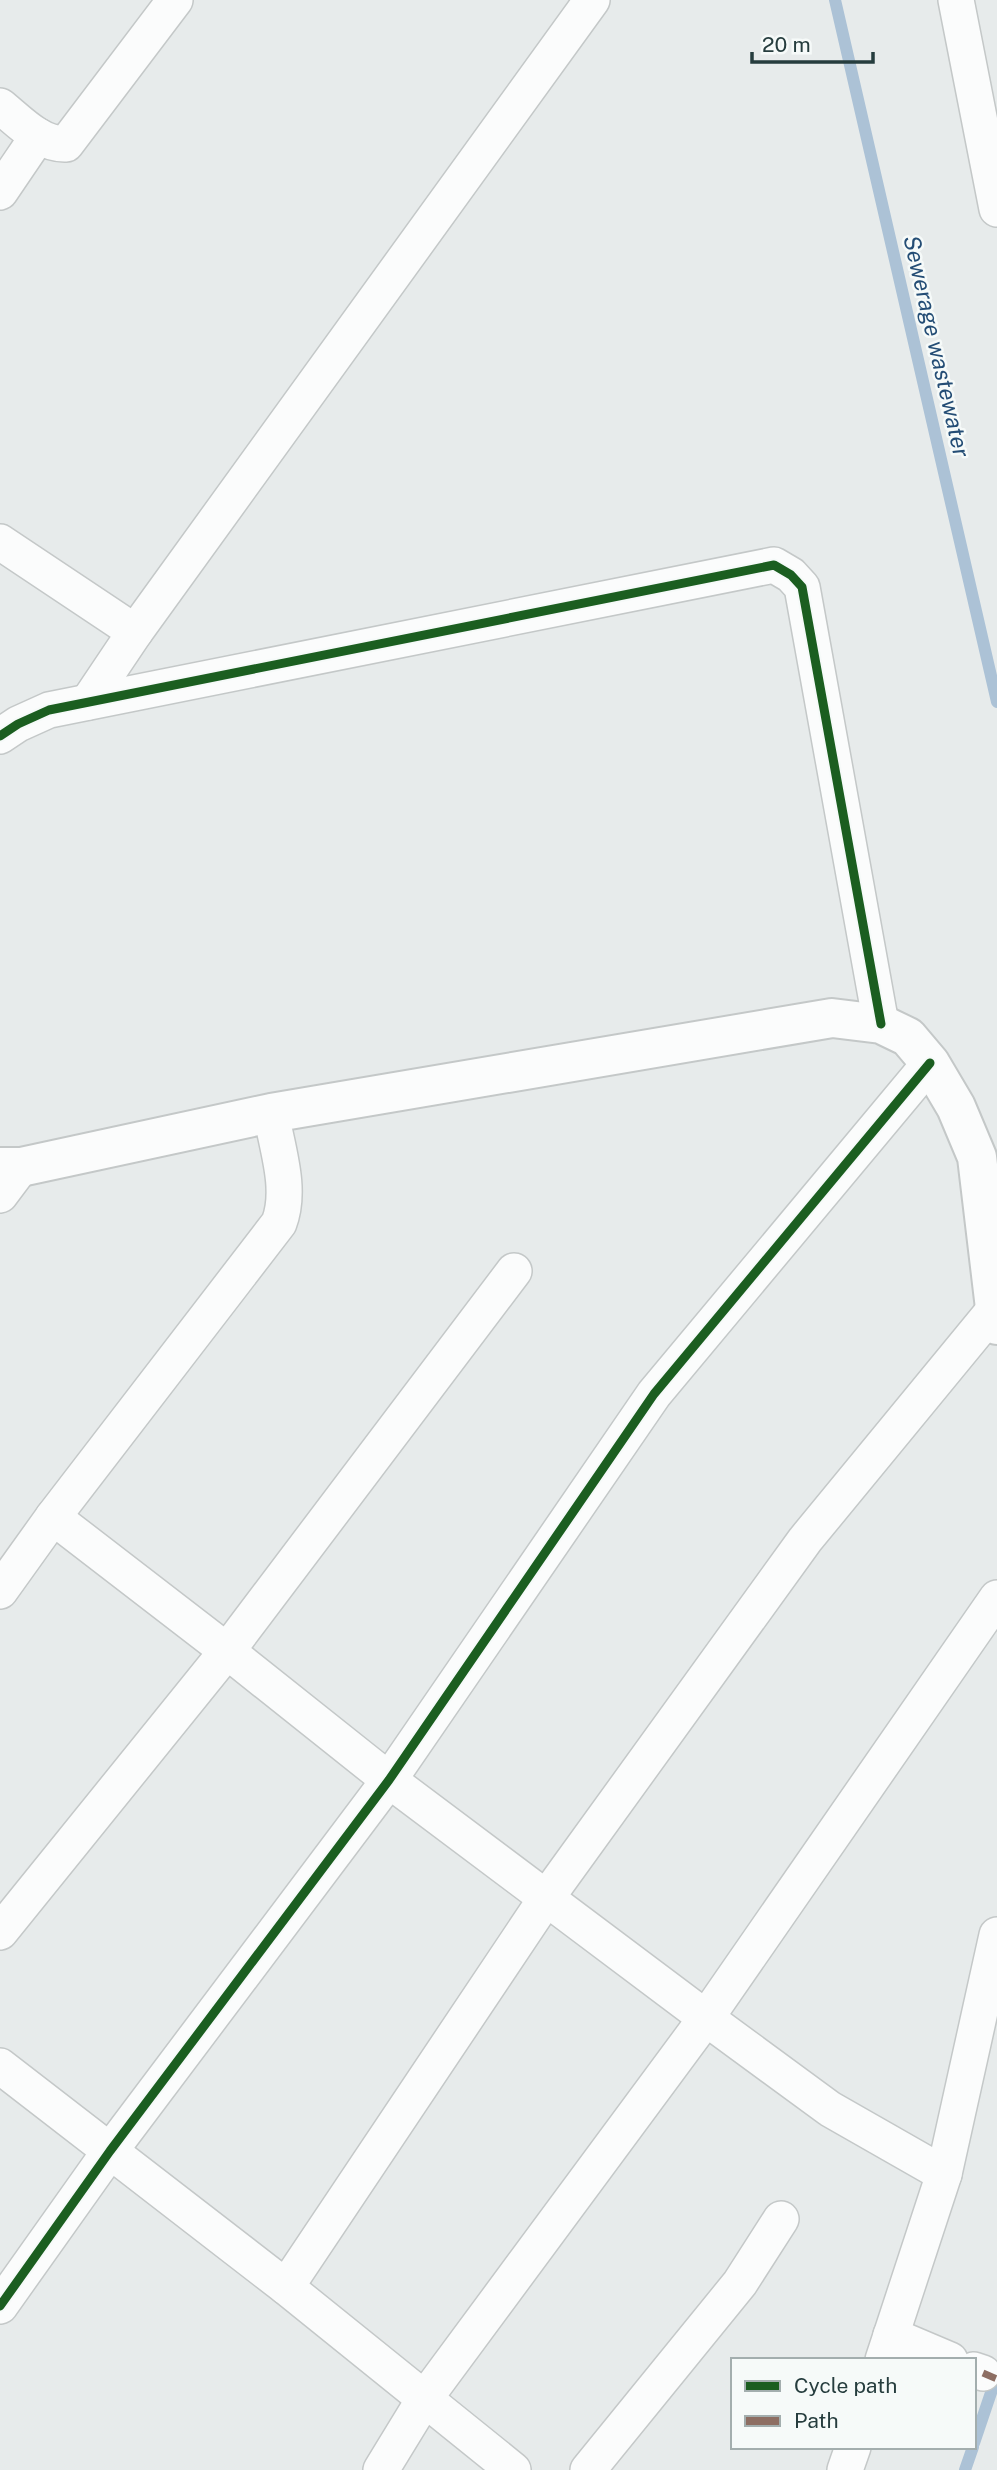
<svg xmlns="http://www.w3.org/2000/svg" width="997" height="2470" font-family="'Public Sans',sans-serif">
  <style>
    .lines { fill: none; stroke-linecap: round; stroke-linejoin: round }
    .stream { stroke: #acc2d6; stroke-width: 12 }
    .minor-casing { stroke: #c4c8c8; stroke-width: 38 }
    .tertiary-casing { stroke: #c4c8c8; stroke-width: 42 }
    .minor { stroke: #fbfcfc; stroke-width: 35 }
    .tertiary { stroke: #fbfcfc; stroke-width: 38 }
    .quiet { stroke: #8d6e63; stroke-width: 7; stroke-dasharray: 14 7; stroke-linecap: butt }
    .cycleway-casing { stroke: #f6faf9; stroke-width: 13 }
    .cycleway { stroke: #1b5e20; stroke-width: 9 }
    .labels { text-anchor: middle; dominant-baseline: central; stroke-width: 5; stroke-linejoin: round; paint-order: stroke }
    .water-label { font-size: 23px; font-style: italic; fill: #244d75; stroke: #f6faf9 }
  </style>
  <rect width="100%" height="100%" fill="#e7ebeb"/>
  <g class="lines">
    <g class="stream">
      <path d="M835 0 997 702"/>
      <path d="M974 2443 997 2375"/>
      <path d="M965 2470 973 2447"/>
    </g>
    <g class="minor-casing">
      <g id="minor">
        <path d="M956 0 997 209"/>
        <path d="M0 106C19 121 40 145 66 144L175 0"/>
        <path d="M0 192 38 136"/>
        <path d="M0 542 135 632"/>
        <path d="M88 702 135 632 592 0"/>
        <path d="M0 736 18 724 49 710 774 565 791 575 802 587 881 1024"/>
        <path d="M0 1195 21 1167"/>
        <path d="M53 1517 227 1651 389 1780 706 2018 830 2109 944 2174"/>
        <path d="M0 1591 53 1517 279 1223C292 1189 277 1148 271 1113"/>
        <path d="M0 1932 227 1651 514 1271"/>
        <path d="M0 2066 286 2287 513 2470"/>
        <path d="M286 2287 547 1897 805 1540 994 1310"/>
        <path d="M0 2306 110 2151 389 1780 654 1394 930 1063"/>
        <path d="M891 2335 950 2360"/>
        <path d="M883 2360 944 2174 997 1935"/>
        <path d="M974 2370 983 2373"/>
        <path d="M381 2470 425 2398 706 2018 997 1598"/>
        <path d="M588 2470 740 2283 781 2219"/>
        <path d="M845 2470 853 2447"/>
      </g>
    </g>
    <g class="tertiary-casing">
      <path id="tertiary" d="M0 1167H21L271 1113 832 1018 881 1024 908 1037 930 1063 956 1107 977 1157 997 1325"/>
    </g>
    <use href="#minor" class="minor"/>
    <use href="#tertiary" class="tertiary"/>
    <path class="quiet" d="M983 2373 997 2379"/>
    <g class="cycleway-casing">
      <g id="cycleway">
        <path d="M0 736 18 724 49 710 774 565 791 575 802 587 881 1024"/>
        <path d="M0 2306 110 2151 389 1780 654 1394 930 1063"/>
      </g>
    </g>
    <use href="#cycleway" class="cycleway"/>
  </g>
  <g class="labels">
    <g class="water-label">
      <text transform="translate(937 346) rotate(77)">Sewerage wastewater</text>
    </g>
  </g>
  <rect x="731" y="2358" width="245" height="91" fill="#f6faf9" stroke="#a3aeae" stroke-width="2"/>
  <rect x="745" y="2381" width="35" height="10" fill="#1b5e20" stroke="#a3aeae" stroke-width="2"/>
  <text x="794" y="2393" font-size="21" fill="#263d3e">Cycle path</text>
  <rect x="745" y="2416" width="35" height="10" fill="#8d6e63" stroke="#a3aeae" stroke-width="2"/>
  <text x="794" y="2428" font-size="21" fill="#263d3e">Path</text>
  <path d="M752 52v10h121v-10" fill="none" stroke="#263d3e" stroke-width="3.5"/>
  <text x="762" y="52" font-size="21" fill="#263d3e" stroke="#f6faf9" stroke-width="5" paint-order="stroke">20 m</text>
</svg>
